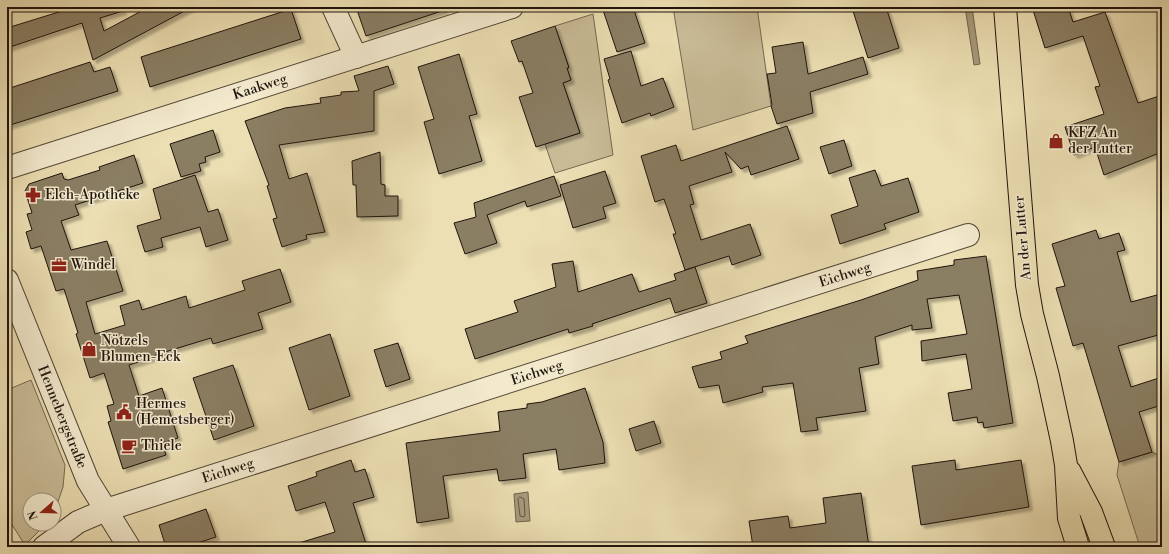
<svg xmlns="http://www.w3.org/2000/svg" width="1169" height="554" font-family="'Libre Bodoni',serif">
  <style>
    .green { fill: #c9bc97; stroke: #746852 }
    .water { fill: #a69a7b; stroke: #70644f }
    .lines { fill: none; stroke-linecap: round; stroke-linejoin: round }
    .shore { stroke: #625744; stroke-width: 1 }
    .building { fill: #8a7e63; stroke: #1f140d; filter: url(#shadow) }
    .minor-casing { stroke: #524736; stroke-width: 24 }
    .major-casing { stroke: #1f140d; stroke-width: 24 }
    .minor { stroke: #f3eace; stroke-width: 22 }
    .major { stroke: #ecdfb3; stroke-width: 22 }
    .labels { text-anchor: middle; dominant-baseline: central; stroke-width: 3; stroke-linejoin: round; paint-order: stroke }
    .street-label { font-size: 14px; fill: #1f140d; stroke: #f3eace }
    .poi-label { font-size: 14px; fill: #1f140d; stroke: #f3eace; text-anchor: start }
  </style>
  <defs>
    <filter id="shadow"><feDropShadow dx="3.5" dy="3.5" stdDeviation="1" flood-color="#0004"/></filter>
  </defs>
  <rect width="100%" height="100%" fill="#ecdfb3"/>
  <filter id="stains"><feTurbulence type="fractalNoise" baseFrequency=".005" numOctaves="4"/><feColorMatrix values="0 0 0 0 .2 0 0 0 0 .09 0 0 0 0 .02 0 0 0 .5 -.17"/></filter>
  <radialGradient id="worn" r=".72"><stop offset=".6" stop-color="#630" stop-opacity="0"/><stop offset="1" stop-color="#630" stop-opacity=".3"/></radialGradient>
  <g class="green">
    <path d="M673 7H757L771 106 693 130Z"/>
    <path d="M593 14 613 155 555 173 545 144 580 133 563 83 571 80 567 68 569 67 555 26Z"/>
    <path d="M31 380 65 465 63 487 54 513V500H30V524H46L25 545 7 517V390Z"/>
    <path d="M1152 452 1162 457V547H1140L1117 475 1119 462Z"/>
  </g>
  <g class="water">
    <path d="M965 7H972L980 64 974 65Z"/>
    <path d="M528 492 530 521 516 522 514 494Z"/>
  </g>
  <g class="lines">
    <path class="shore" d="M520 497 524 499 525 515 524 517 520 516 518 499Z"/>
  </g>
  <g class="building">
    <path d="M75 7H122L123 11 100 18 104 31 149 7H192L93 60 82 23 7 48V28Z"/>
    <path d="M356 7H444L445 10 366 36Z"/>
    <path d="M602 7H633L645 43 617 52Z"/>
    <path d="M864 7H886L899 48 868 58 853 11Z"/>
    <path d="M1045 7H1068L1073 22 1105 12 1138 103 1162 95V152L1104 175 1095 147 1074 155 1065 127 1104 114 1095 87 1100 86 1083 36 1045 48 1033 10Z"/>
    <path d="M291 9 301 39 150 87 141 57Z"/>
    <path d="M555 26 569 68H567L571 80 563 83 580 133 536 147 519 97 533 93 522 61 519 62 511 41Z"/>
    <path d="M803 42 808 74 863 57 868 74 810 92 813 113 777 124 771 106 772 105 767 74 776 73 772 47Z"/>
    <path d="M631 51 641 86 663 78 674 107 651 116 650 113 622 123 608 80 610 79 604 59Z"/>
    <path d="M459 54 477 114 469 116 482 161 439 174 424 122 434 119 418 67Z"/>
    <path d="M90 62 94 72 110 67 118 91 7 126V89Z"/>
    <path d="M388 66 394 84 374 91V131L279 145 289 179 307 173 325 232 306 235 307 239 282 247 273 219 277 218 267 186 269 185 245 121 285 108 321 103 320 98 341 95V92L359 91 354 76Z"/>
    <path d="M787 126 799 159 751 175 748 166 741 169 725 152 732 172 689 186 694 204 690 205 701 240 750 224 761 255 732 265 729 256 685 270 673 234H676L664 199 655 202 641 156 676 145 681 161Z"/>
    <path d="M213 130 220 152 205 157 206 162 199 164 201 171 181 177 170 144Z"/>
    <path d="M844 140 852 166 829 174 820 147Z"/>
    <path d="M380 152 381 184 385 185V196H398V216L357 217 356 185H353L352 161Z"/>
    <path d="M134 155 143 183 75 205 79 215 61 221 71 250 107 241 123 291 86 302 95 334 125 325 120 306 139 300 142 310 186 296 189 308 245 290 242 281 280 269 291 302 258 313 263 329 213 344 211 338 155 355V357L129 365 139 396 162 388 178 438 162 443 166 455 123 469 108 422 111 421 107 406 114 404 104 373 90 378 76 334 78 333 64 289 56 291 41 246 31 249 26 232 32 230 27 214 32 213 25 191 29 184 62 173 64 179 68 180 100 170 99 167Z"/>
    <path d="M875 170 881 186 908 178 919 212 884 224 886 229 840 244 831 215 858 206 849 178Z"/>
    <path d="M605 171 616 203 603 207 606 218 573 228 560 185Z"/>
    <path d="M195 175 208 212 218 209 228 240 206 247 200 227 161 238 163 247 145 252 137 226 161 219 153 189Z"/>
    <path d="M554 176 561 196 527 207 525 201 487 215 497 243 465 254 454 223 476 217 474 203Z"/>
    <path d="M1096 230 1099 239 1119 233 1125 250 1117 252 1131 302 1157 295 1162 313V334L1118 346 1131 387 1162 377V405L1139 412 1152 452 1119 462 1083 343 1073 346 1056 288 1065 286 1052 244Z"/>
    <path d="M986 256 1013 423 984 428 983 422 978 423 977 417 953 421 948 393 972 389 966 354 922 361 921 341 967 334 959 295 927 299 932 328 912 330V325L875 337 879 364 859 368 866 411 816 418 818 430 801 432 793 383 762 387 763 392 723 403 719 385 699 388 692 367 722 359 720 352 748 343 745 336 861 300 918 280 917 271 954 265V260Z"/>
    <path d="M573 261 578 292 632 274 639 292 676 280 674 274 695 267 707 303 675 313 670 298 592 324 593 326 569 333 568 329 475 359 465 329 518 312 514 301 556 287 552 264Z"/>
    <path d="M330 334 350 396 309 410 289 348Z"/>
    <path d="M398 343 410 379 386 387 374 350Z"/>
    <path d="M233 365 254 426 214 440 193 378Z"/>
    <path d="M585 388 603 442 605 463 559 470 556 449 523 454 526 478 499 481 497 469 443 476 449 518 417 523 406 443 500 431 498 412 527 408V404L542 402Z"/>
    <path d="M654 421 661 443 636 451 629 429Z"/>
    <path d="M351 460 355 472 365 469 374 497 353 503 367 547H300L299 543 335 532 325 502 296 511 288 486 317 476 316 472Z"/>
    <path d="M955 460 956 470 1021 460 1029 507 921 525 912 466Z"/>
    <path d="M861 493 869 547H753L749 521 788 516 790 528 826 523 823 498Z"/>
    <path d="M206 509 216 537 185 547H166L159 525Z"/>
  </g>
  <g class="lines">
    <g class="minor-casing">
      <g id="minor">
        <path d="M333 7 356 57"/>
        <path d="M7 168 512 7"/>
        <path d="M7 280 88 481 129 547"/>
        <path d="M44 547 78 522 106 510 968 235"/>
      </g>
    </g>
    <g class="major-casing">
      <g id="major">
        <path d="M1005 7 1027 285 1032 314 1048 376 1062 441 1066 465 1069 518 1078 547"/>
        <path d="M1070 472 1091 512 1104 547"/>
      </g>
    </g>
    <use href="#minor" class="minor"/>
    <use href="#major" class="major"/>
  </g>
  <defs>
    <g id="shop-bare" transform="scale(1.2)"><path d="M-5-2.5h2.3a2.7 3.5 0 0 1 5.4 0H5L5.5 6h-11ZM-1.5-2.5h3a1.5 2.3 0 0 0-3 0Z" fill="#8f2418" stroke="#f3eace" stroke-width="2.5" paint-order="stroke"/></g>
    <g id="pharmacy-bare" transform="scale(1.2)"><path d="M-2-6h4v4h4v4h-4v4h-4v-4h-4v-4h4Z" fill="#8f2418" stroke="#f3eace" stroke-width="2.5" paint-order="stroke"/></g>
    <g id="office-bare" transform="scale(1.2)"><path d="M-6-3h4V-5.5h4V-3h4V5H-6ZM-1-4.5V-3h2v-1.5ZM-6 0V1H6V0Z" fill="#8f2418" stroke="#f3eace" stroke-width="2.5" paint-order="stroke"/></g>
    <g id="civic-bare" transform="scale(1.2)"><path d="M-.6-6.5H3V-4.5H.6V-3L4-1V1h2V6H-6V1h2V-1L-.6-3ZM-1.2 2.5V6h2.4V2.5Z" fill="#8f2418" stroke="#f3eace" stroke-width="2.5" paint-order="stroke"/></g>
    <g id="cafe-bare" transform="scale(1.2)"><path d="M-5.5-4.5H6V0H3Q3 3.5 0 3.5H-2.5Q-5.5 3.5-5.5 0ZM3-3.2v2h1.7v-2ZM-6 4.5H4V6H-6Z" fill="#8f2418" stroke="#f3eace" stroke-width="2.5" paint-order="stroke"/></g>
  </defs>
  <g fill-rule="evenodd">
    <use href="#shop-bare" x="1056" y="141"/>
    <use href="#pharmacy-bare" x="33" y="195"/>
    <use href="#office-bare" x="59" y="265"/>
    <use href="#shop-bare" x="89" y="349"/>
    <use href="#civic-bare" x="124" y="412"/>
    <use href="#cafe-bare" x="129" y="446"/>
  </g>
  <g class="labels">
    <g class="street-label">
      <text transform="translate(260 87) rotate(-18)">Kaakweg</text>
      <text transform="translate(1023 238) rotate(-95)">An der Lutter</text>
      <text transform="translate(845 275) rotate(-18)">Eichweg</text>
      <text transform="translate(537 373) rotate(-18)">Eichweg</text>
      <text transform="translate(62 417) rotate(68)">Hennebergstraße</text>
      <text transform="translate(228 471) rotate(-18)">Eichweg</text>
    </g>
    <g class="poi-label">
      <text x="1068" y="133">KFZ An<tspan x="1068" dy="16">der Lutter</tspan></text>
      <text x="45" y="195">Elch-Apotheke</text>
      <text x="71" y="265">Windel</text>
      <text x="101" y="341">Nötzels<tspan x="101" dy="16">Blumen-Eck</tspan></text>
      <text x="136" y="404">Hermes<tspan x="136" dy="16">(Hemetsberger)</tspan></text>
      <text x="141" y="446">Thiele</text>
    </g>
  </g>
  <rect width="1169" height="554" fill="none" stroke="#ecdfb3" stroke-width="24"/>
  <rect x="8" y="8" width="1153" height="538" fill="none" stroke="#1f140d" stroke-width="2"/>
  <rect x="12" y="12" width="1145" height="530" fill="none" stroke="#1f140d"/>
  <g transform="translate(42 512) rotate(250)"><circle r="19" fill="#f3eace" stroke="#9e9481"/>
  <path d="M0-3L7 15L0 10L-7 15Z" fill="#8f2418"/>
  <text y="-6" font-size="11" font-weight="bold" text-anchor="middle" fill="#1f140d">N</text>
  </g>
  <rect width="100%" height="100%" filter="url(#stains)"/>
  <rect width="100%" height="100%" fill="url(#worn)"/>
</svg>
